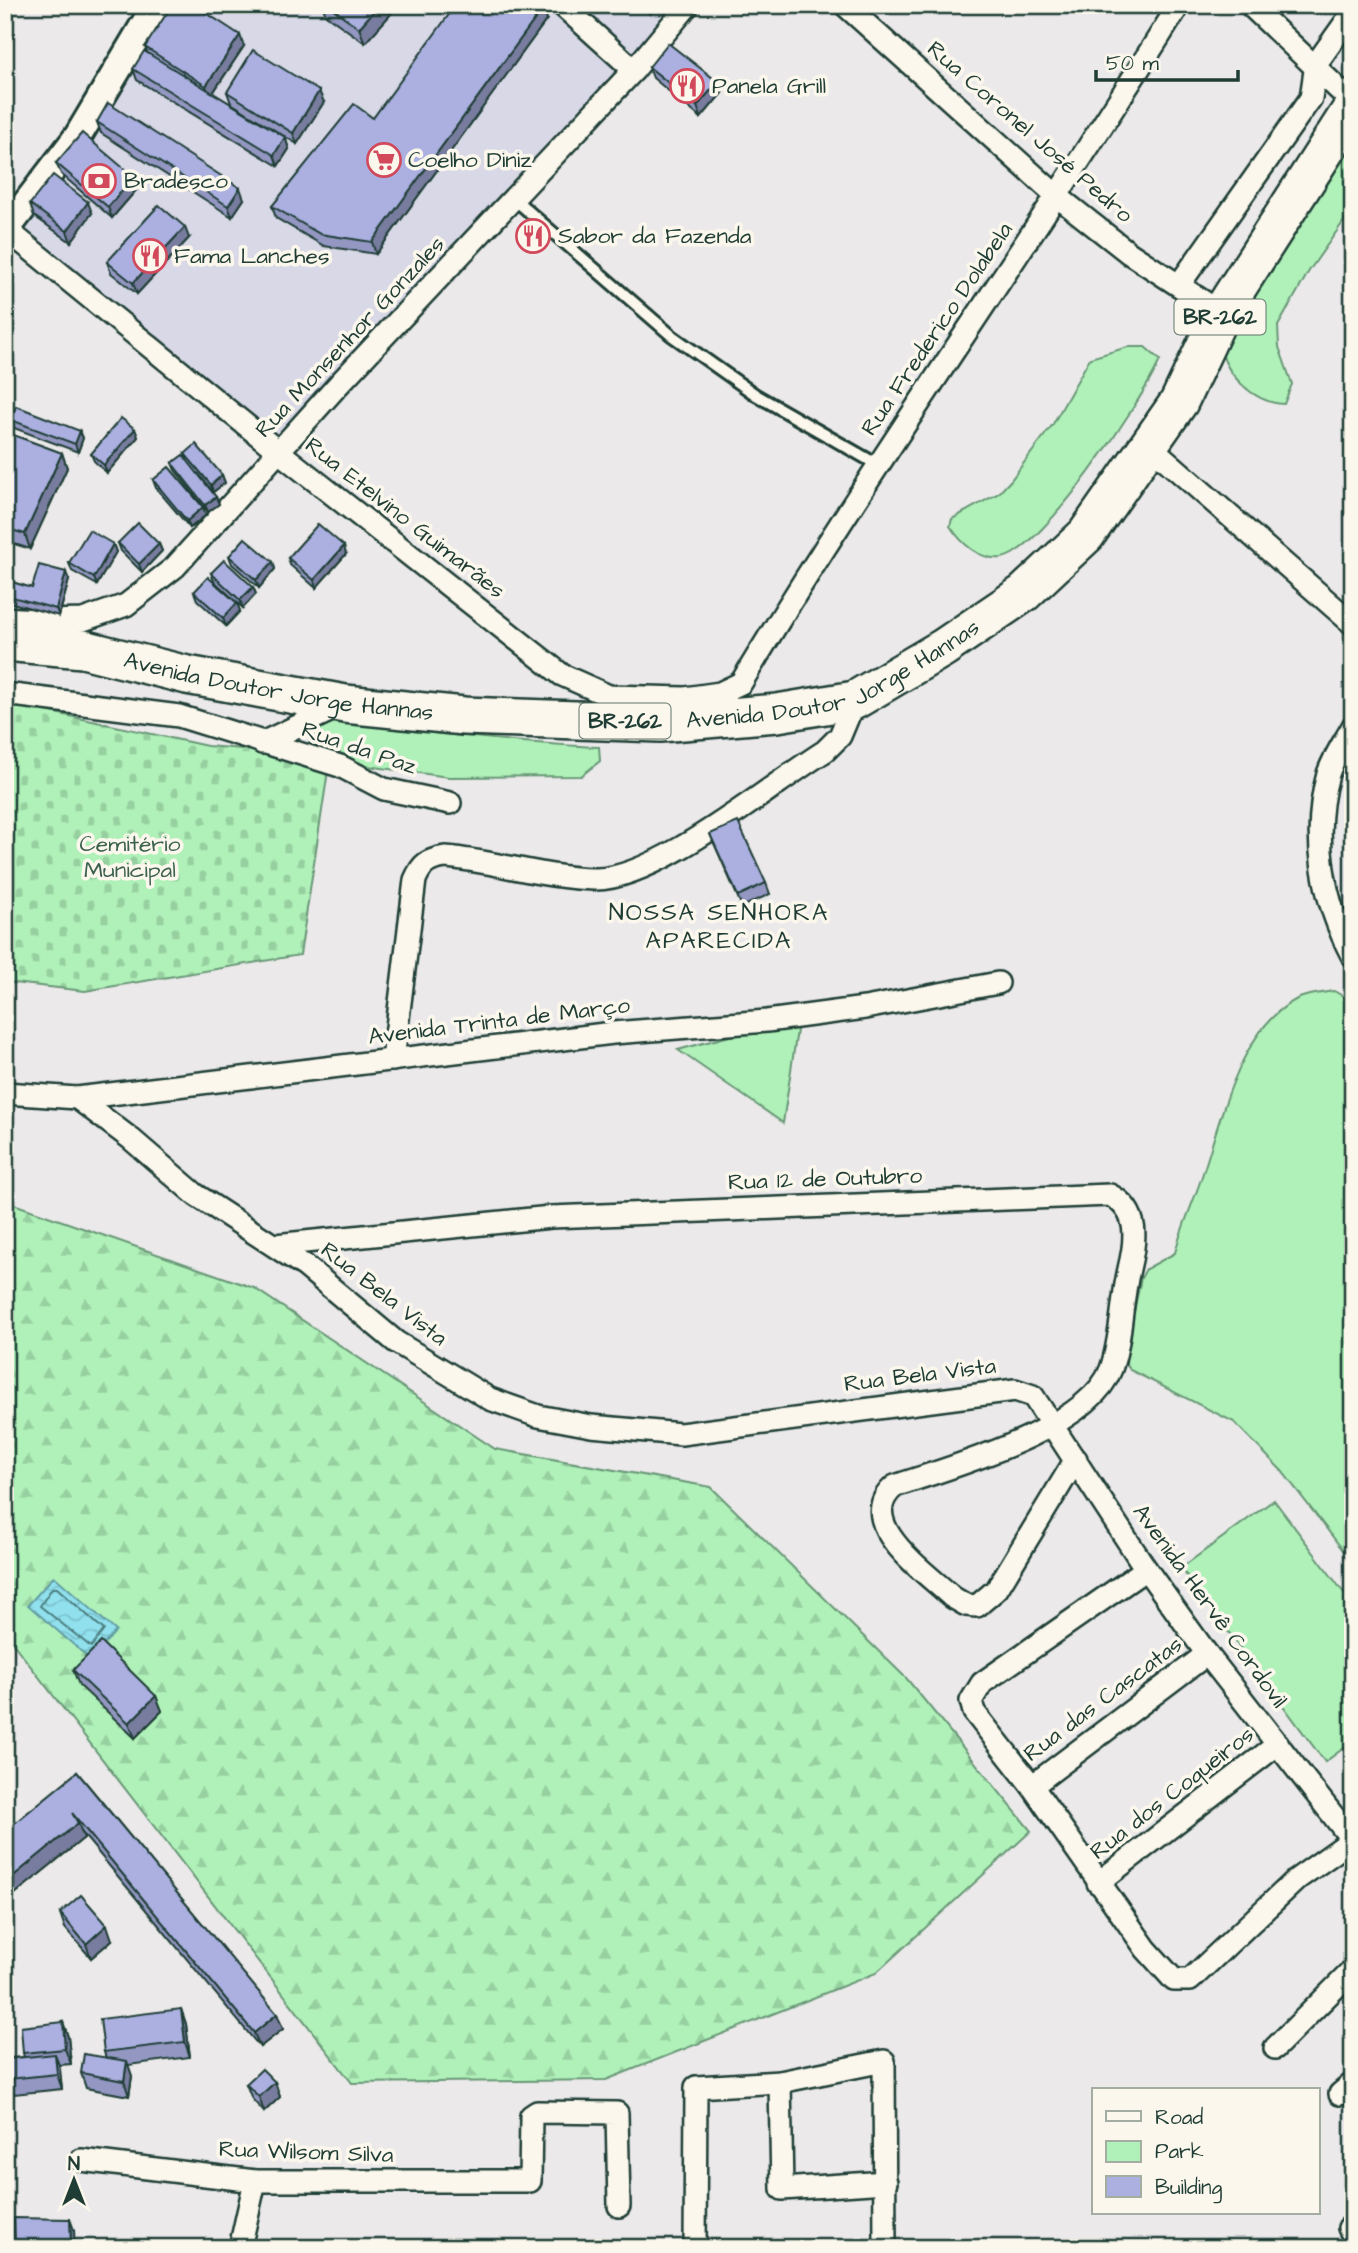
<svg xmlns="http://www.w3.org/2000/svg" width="1358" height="2253" font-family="'Architects Daughter',sans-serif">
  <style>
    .built { fill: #d8d8e7 }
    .green { fill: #b0f1b9; stroke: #689776; stroke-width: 2 }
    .forest { fill: url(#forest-firs); stroke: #689776; stroke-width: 2 }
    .cemetery { fill: url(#cemetery-stones); stroke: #689776; stroke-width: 2 }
    .water { fill: url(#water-waves); stroke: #639fa4; stroke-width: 2 }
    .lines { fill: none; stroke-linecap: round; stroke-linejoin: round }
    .shore { stroke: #4c7e7e; stroke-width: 2 }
    .service-casing { stroke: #1f3d34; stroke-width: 16 }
    .minor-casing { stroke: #1f3d34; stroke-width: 26 }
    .tertiary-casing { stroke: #1f3d34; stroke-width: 32 }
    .trunk-casing { stroke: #1f3d34; stroke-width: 42 }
    .service { stroke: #fbf7ec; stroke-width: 10 }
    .minor { stroke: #fbf7ec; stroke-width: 21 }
    .tertiary { stroke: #fbf7ec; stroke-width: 26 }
    .trunk { stroke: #fbf7ec; stroke-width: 37 }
    .wall { fill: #9397c2; stroke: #1f3d34; stroke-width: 2 }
    .shaded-wall { fill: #787b9e; stroke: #1f3d34; stroke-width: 2 }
    .building { fill: #abb0e1; stroke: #1f3d34; stroke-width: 2 }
    .labels { text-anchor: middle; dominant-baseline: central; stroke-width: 7; stroke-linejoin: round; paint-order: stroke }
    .shield { fill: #fbf7ec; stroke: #61756b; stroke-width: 2 }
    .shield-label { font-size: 21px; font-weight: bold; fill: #1f3d34 }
    .poi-label { font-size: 23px; fill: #1f3d34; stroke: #fbf7ec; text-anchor: start }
    .street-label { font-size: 23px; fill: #1f3d34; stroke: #fbf7ec }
    .park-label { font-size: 23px; fill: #3c614f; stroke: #fbf7ec }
    .neighbourhood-label { font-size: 24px; letter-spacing: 2px; fill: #1f3d34; stroke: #fbf7ec }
  </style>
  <defs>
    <pattern id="forest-firs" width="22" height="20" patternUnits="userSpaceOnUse" patternTransform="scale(1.75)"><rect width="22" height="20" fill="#b0f1b9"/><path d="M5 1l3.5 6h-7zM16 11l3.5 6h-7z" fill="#97d0a0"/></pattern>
    <pattern id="cemetery-stones" width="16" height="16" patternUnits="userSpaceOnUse" patternTransform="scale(1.75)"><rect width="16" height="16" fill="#b0f1b9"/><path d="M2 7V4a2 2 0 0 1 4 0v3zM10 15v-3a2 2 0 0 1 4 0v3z" fill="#97d0a0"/></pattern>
    <pattern id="water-waves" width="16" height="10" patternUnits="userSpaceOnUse" patternTransform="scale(1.75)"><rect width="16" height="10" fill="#90e0ee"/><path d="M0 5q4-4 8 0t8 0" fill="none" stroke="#7cc1cd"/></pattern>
  </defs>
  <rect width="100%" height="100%" fill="#ebe9ea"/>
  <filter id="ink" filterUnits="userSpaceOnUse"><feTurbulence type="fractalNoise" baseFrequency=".0143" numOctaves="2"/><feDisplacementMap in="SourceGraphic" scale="14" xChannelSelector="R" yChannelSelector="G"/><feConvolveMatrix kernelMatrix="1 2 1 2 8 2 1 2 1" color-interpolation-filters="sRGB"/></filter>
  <g filter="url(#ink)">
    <path class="built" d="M156 5H688L279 452 7 230Z"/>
    <g class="green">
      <path d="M1353 130V208L1309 271 1278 326 1279 347 1292 384 1284 404C1254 403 1224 374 1220 344Z"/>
      <path d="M1128 347H1145L1160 360C1143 400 1042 551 1002 558 980 561 961 543 950 526L952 519 999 493 1011 480 1053 424 1090 358Z"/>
      <path d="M335 716C373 728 414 731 453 735 502 740 549 745 599 747L600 761 581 776 449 777 367 766 311 749 310 738Z"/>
      <path d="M1334 991 1353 1002V1563L1282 1471 1234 1422 1130 1370 1124 1358 1141 1278 1146 1269 1175 1253C1181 1228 1192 1206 1200 1182 1220 1125 1238 1029 1297 999 1307 994 1323 993 1334 991Z"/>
      <path d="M799 1017 783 1123 678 1050Z"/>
      <path d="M1274 1500 1353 1605V1741L1325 1762 1181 1568Z"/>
    </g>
    <path class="forest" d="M5 1201 254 1288 495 1449 711 1487 907 1679 1031 1831 876 1973 606 2080 352 2083 5 1633Z"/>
    <path class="cemetery" d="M5 702 207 746 254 750 328 771 300 955 85 991 5 982Z"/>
    <path class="water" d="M54 1576 116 1631 90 1659 28 1605Z"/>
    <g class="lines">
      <path class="shore" d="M52 1588H57L104 1630 91 1647 40 1606Z"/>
      <g class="service-casing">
        <path id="service" d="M512 197 671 335 756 395 878 465"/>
      </g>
      <g class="minor-casing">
        <g id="minor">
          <path d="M562 5 634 70"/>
          <path d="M845 5 1058 197 1129 253 1221 313"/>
          <path d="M1250 5 1353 103"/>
          <path d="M7 230 279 452 562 675 609 696 685 698 720 693 741 683C880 452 1037 234 1179 5"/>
          <path d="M1179 285 1311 98 1316 64 1353 12"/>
          <path d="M1150 446 1353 624"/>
          <path d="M5 618 49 621 83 620 126 605 175 567 339 384 634 70 688 5"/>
          <path d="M5 694 179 716 340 766 384 789 450 803"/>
          <path d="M1353 726C1345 741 1333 758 1328 774 1311 836 1323 902 1353 957"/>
          <path d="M262 743 342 705"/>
          <path d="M393 1060 415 880C422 863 428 860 445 857 495 861 544 878 594 879 656 881 770 785 825 751L840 736 855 700"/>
          <path d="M5 1093 77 1098 613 1033 767 1021 865 1008 998 983"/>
          <path d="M77 1098 131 1139 196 1195 305 1266 396 1342 490 1399 538 1416 591 1426 681 1434 1015 1390 1033 1396 1146 1569 1207 1654 1353 1841"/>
          <path d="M275 1245 551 1217 1110 1195C1140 1211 1136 1240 1129 1269 1121 1302 1122 1338 1111 1369 1089 1429 951 1467 895 1486 851 1522 926 1572 952 1597L966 1605 977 1606 997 1589 1076 1459"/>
          <path d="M1146 1569 982 1683 971 1701 974 1712 1032 1786 1146 1949 1174 1980H1190L1297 1879 1352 1840"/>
          <path d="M1032 1786 1207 1654"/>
          <path d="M1098 1883 1278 1744"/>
          <path d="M1275 2048 1353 1970"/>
          <path d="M780 2082 782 2189 886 2182"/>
          <path d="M1340 2094 1353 2083"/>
          <path d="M81 2160 255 2181H530L531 2116 537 2112 617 2113 619 2206"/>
          <path d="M1349 2228 1353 2235"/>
          <path d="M240 2248 255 2181"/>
          <path d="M695 2248 696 2087 780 2082 884 2061 885 2248"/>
        </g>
      </g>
      <g class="tertiary-casing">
        <path id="tertiary" d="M5 231 78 136 156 5"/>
      </g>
      <g class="trunk-casing">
        <g id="trunk">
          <path id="s1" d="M5 642 83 649 187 675 345 704 464 716 660 723 777 713 855 700 943 648 1024 593 1086 535 1179 402 1221 313 1353 107"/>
        </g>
      </g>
      <use href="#service" class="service"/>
      <use href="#minor" class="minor"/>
      <use href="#tertiary" class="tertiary"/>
      <use href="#trunk" class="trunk"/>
    </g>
    <g class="wall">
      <path d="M322 5H399L365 43 326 15Z"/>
      <path d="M638 5H658L650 14Z"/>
      <path d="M543 8 547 19 376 254 324 246 276 218 272 206 373 118Z"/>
      <path d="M244 46 213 93 285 137 289 149 278 166 137 80 133 69 148 54 145 47Z"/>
      <path d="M649 67 722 93 701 118 653 78Z"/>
      <path d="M227 92 324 102 297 144 231 103Z"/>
      <path d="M97 122 244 199 232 217 101 133Z"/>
      <path d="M56 163 134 177 138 188 112 218 61 174Z"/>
      <path d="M30 204 92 213 71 242 34 216Z"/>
      <path d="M189 238 137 294 111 273 107 262Z"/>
      <path d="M11 420 80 431 83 438 78 452 14 428Z"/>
      <path d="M135 429 138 437 107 473 94 461 91 454Z"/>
      <path d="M5 432 62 453 67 468 30 549 5 541Z"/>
      <path d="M185 454 222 475 225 483 213 492 198 473 216 497 219 504 208 512 175 470 172 463 187 460Z"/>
      <path d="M153 480 206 515 190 528 156 488Z"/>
      <path d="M118 543 159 544 162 551 142 572 121 551Z"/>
      <path d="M113 544 116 552 97 585 72 571 69 563Z"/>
      <path d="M346 554 316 588 290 565 288 558Z"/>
      <path d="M229 556 273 562 275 569 259 588 232 564Z"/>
      <path d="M211 573 253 587 256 594 243 608 214 581Z"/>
      <path d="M5 580 32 588 69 580 59 616 5 601Z"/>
      <path d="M194 592 237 603 240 611 226 626 197 600Z"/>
      <path d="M710 834 766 883 770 894 742 907Z"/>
      <path d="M73 1670 156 1696 162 1711 135 1738 79 1685Z"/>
      <path d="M77 1772 277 2014 283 2029 260 2047 82 1833 84 1838 5 1902Z"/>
      <path d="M60 1913 112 1940 91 1958 65 1928Z"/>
      <path d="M181 2009 186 2024 190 2057 128 2065 132 2076 129 2096 86 2088 81 2073 106 2058 104 2052Z"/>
      <path d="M63 2022 68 2037 71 2064 59 2065 62 2089 14 2094 9 2079H5V2048L9 2058 24 2057 23 2053Z"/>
      <path d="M275 2082 280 2097 264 2112 252 2099 246 2084Z"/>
    </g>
    <g class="shaded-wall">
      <path d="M379 5H399L365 43 359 28Z"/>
      <path d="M647 5H658L650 14Z"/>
      <path d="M543 8 547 19 376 254 372 242Z"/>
      <path d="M240 35 244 46 210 97 206 86Z"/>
      <path d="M718 82 722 93 701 118 697 106Z"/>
      <path d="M319 91 324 102 297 144 293 133Z"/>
      <path d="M285 137 289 149 278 166 274 155Z"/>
      <path d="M134 177 138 188 112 218 108 207Z"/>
      <path d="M240 188 244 199 232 217 228 206Z"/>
      <path d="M88 202 92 213 71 242 67 231Z"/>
      <path d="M185 227 189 238 137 294 133 283Z"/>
      <path d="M135 429 138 437 107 473 104 465Z"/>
      <path d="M80 431 83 438 78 452 75 444Z"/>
      <path d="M62 453 67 468 30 549 25 534Z"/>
      <path d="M222 475 225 483 213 492 211 485Z"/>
      <path d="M216 497 219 504 208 512 205 505Z"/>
      <path d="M203 507 206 515 190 528 187 521Z"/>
      <path d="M113 544 116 552 97 585 94 578Z"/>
      <path d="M159 544 162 551 142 572 139 564Z"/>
      <path d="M344 546 346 554 316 588 314 580Z"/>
      <path d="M273 562 275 569 259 588 256 580Z"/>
      <path d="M66 572 69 580 59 616 56 609Z"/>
      <path d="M253 587 256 594 243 608 240 600Z"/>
      <path d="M237 603 240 611 226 626 223 618Z"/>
      <path d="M156 1696 162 1711 135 1738 129 1723Z"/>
      <path d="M78 1823 84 1838 5 1902V1883Z"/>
      <path d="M107 1925 112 1940 91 1958 86 1944Z"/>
      <path d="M181 2009 186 2024 190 2057 185 2042Z"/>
      <path d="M277 2014 283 2029 260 2047 254 2033Z"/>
      <path d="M63 2022 68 2037 71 2064 65 2049Z"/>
      <path d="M5 2048 9 2058 10 2078 5 2065Z"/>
      <path d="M55 2054 60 2068 62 2089 57 2074Z"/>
      <path d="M127 2061 132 2076 129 2096 124 2081Z"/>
      <path d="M275 2082 280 2097 264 2112 259 2097Z"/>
      <path d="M70 2219 74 2230 75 2248H71Z"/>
    </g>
    <g class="building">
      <path d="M172 5H194L240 35 206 86 145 47Z"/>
      <path d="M328 5H379L359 28Z"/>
      <path d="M456 5H540L543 8 372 242 320 234 272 206 354 104 373 118Z"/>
      <path d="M668 43 718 82 697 106 649 67Z"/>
      <path d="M253 50 319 91 293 133 227 92Z"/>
      <path d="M144 51 285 137 274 155 133 69Z"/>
      <path d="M108 103 240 188 228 206 97 122Z"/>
      <path d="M82 133 134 177 108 207 56 163Z"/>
      <path d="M53 175 88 202 67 231 30 204Z"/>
      <path d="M159 205 185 227 133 283 107 262Z"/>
      <path d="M16 406 80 431 75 444 11 420Z"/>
      <path d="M121 418 135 429 104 465 91 454Z"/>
      <path d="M5 432 62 453 25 534 5 528Z"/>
      <path d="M196 444 222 475 211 485 185 454Z"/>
      <path d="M183 455 216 497 205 505 172 463Z"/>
      <path d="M169 467 203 507 187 521 153 480Z"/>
      <path d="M138 523 159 544 139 564 118 543Z"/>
      <path d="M318 524 344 546 314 580 288 558Z"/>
      <path d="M89 530 113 544 94 578 69 563Z"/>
      <path d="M245 538 273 562 256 580 229 556Z"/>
      <path d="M224 560 253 587 240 600 211 573Z"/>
      <path d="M39 565 66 572 56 609 5 595V580L32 588Z"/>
      <path d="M208 577 237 603 223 618 194 592Z"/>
      <path d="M738 822 766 883 738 896 710 834Z"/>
      <path d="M101 1642 156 1696 129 1723 73 1670Z"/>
      <path d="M77 1772 277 2014 254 2033 72 1813 78 1823 5 1883V1831Z"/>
      <path d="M81 1895 107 1925 86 1944 60 1913Z"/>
      <path d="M181 2009 185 2042 104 2052 100 2019Z"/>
      <path d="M63 2022 65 2049 23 2053 21 2027Z"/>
      <path d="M55 2054 57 2074 9 2079 6 2059Z"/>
      <path d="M84 2054 127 2061 124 2081 81 2073Z"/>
      <path d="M262 2069 275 2082 259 2097 246 2084Z"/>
      <path d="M14 2218 70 2219 71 2248H15Z"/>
    </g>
  </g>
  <defs>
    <g id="restaurant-ring" transform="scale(1.75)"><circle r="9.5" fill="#fbf7ec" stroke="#d1495b" stroke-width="1.5"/><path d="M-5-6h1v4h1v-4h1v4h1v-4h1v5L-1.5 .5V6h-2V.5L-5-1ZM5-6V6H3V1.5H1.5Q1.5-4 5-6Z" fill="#d1495b"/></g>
    <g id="supermarket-ring" transform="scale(1.75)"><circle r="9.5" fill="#fbf7ec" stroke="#d1495b" stroke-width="1.5"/><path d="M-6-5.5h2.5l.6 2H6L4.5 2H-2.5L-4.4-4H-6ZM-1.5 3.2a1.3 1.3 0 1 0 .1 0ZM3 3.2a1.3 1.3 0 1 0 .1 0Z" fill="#d1495b"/></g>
    <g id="bank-ring" transform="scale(1.75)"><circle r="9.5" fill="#fbf7ec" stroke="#d1495b" stroke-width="1.5"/><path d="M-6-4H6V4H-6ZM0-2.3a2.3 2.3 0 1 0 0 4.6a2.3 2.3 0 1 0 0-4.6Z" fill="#d1495b"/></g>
  </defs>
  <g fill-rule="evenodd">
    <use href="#restaurant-ring" x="687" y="86"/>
    <use href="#supermarket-ring" x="384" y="160"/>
    <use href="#bank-ring" x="99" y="181"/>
    <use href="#restaurant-ring" x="533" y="236"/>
    <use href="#restaurant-ring" x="150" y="256"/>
  </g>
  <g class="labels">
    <g class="shield">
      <rect x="1174.5" y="299.5" width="91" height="35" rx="5"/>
      <rect x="579.5" y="703.5" width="91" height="35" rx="5"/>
    </g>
    <g class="shield-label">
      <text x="1220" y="317">BR-262</text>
      <text x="625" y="721">BR-262</text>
    </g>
    <g class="poi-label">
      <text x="712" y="86">Panela Grill</text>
      <text x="408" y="160">Coelho Diniz</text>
      <text x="124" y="181">Bradesco</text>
      <text x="558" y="236">Sabor da Fazenda</text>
      <text x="174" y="256">Fama Lanches</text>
    </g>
    <g class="street-label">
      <text transform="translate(1030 132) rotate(41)">Rua Coronel José Pedro</text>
      <text transform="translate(937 329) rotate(-56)">Rua Frederico Dolabela</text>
      <text transform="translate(350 337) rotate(-47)">Rua Monsenhor Gonzales</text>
      <text transform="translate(405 518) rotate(38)">Rua Etelvino Guimarães</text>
      <text stroke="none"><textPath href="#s1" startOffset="845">Avenida Doutor Jorge Hannas</textPath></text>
      <text stroke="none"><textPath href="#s1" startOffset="278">Avenida Doutor Jorge Hannas</textPath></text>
      <text transform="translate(359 748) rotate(19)">Rua da Paz</text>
      <text transform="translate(499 1021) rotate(-7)">Avenida Trinta de Março</text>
      <text transform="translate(825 1179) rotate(-2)">Rua 12 de Outubro</text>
      <text transform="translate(384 1294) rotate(38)">Rua Bela Vista</text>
      <text transform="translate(920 1375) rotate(-7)">Rua Bela Vista</text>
      <text transform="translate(1210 1606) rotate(54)">Avenida Hervê Cordovil</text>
      <text transform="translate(1103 1699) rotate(-37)">Rua das Cascatas</text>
      <text transform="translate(1172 1793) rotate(-38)">Rua dos Coqueiros</text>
      <text transform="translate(306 2152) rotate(2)">Rua Wilsom Silva</text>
    </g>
    <g class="park-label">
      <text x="130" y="844">Cemitério<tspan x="130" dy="26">Municipal</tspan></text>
    </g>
    <g class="neighbourhood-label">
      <text x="719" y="913">NOSSA SENHORA<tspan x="719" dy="28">APARECIDA</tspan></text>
    </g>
  </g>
  <rect width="1358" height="2253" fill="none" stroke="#fbf7ec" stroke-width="28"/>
  <rect x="14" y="14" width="1330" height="2225" fill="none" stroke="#1f3d34" stroke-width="2.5" filter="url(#ink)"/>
  <rect x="1092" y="2088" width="228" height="126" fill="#fbf7ec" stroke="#a3ada2" stroke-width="2"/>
  <rect x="1106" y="2111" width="35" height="10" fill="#fbf7ec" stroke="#a3ada2" stroke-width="2"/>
  <text x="1155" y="2124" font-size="21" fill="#1f3d34">Road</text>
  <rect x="1106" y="2141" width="35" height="21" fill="#b0f1b9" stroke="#a3ada2" stroke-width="2"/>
  <text x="1155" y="2158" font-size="21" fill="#1f3d34">Park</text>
  <rect x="1106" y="2176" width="35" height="21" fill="#abb0e1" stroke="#a3ada2" stroke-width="2"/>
  <text x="1155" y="2194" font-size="21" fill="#1f3d34">Building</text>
  <g transform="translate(74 2180)" stroke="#fbf7ec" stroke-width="5" paint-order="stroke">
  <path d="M0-5L12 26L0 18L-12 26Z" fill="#1f3d34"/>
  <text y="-10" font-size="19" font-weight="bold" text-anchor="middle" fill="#1f3d34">N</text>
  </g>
  <path d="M1096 70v10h142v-10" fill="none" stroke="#1f3d34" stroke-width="3.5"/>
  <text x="1106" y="70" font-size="21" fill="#1f3d34" stroke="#fbf7ec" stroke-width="5" paint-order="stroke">50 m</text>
</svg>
